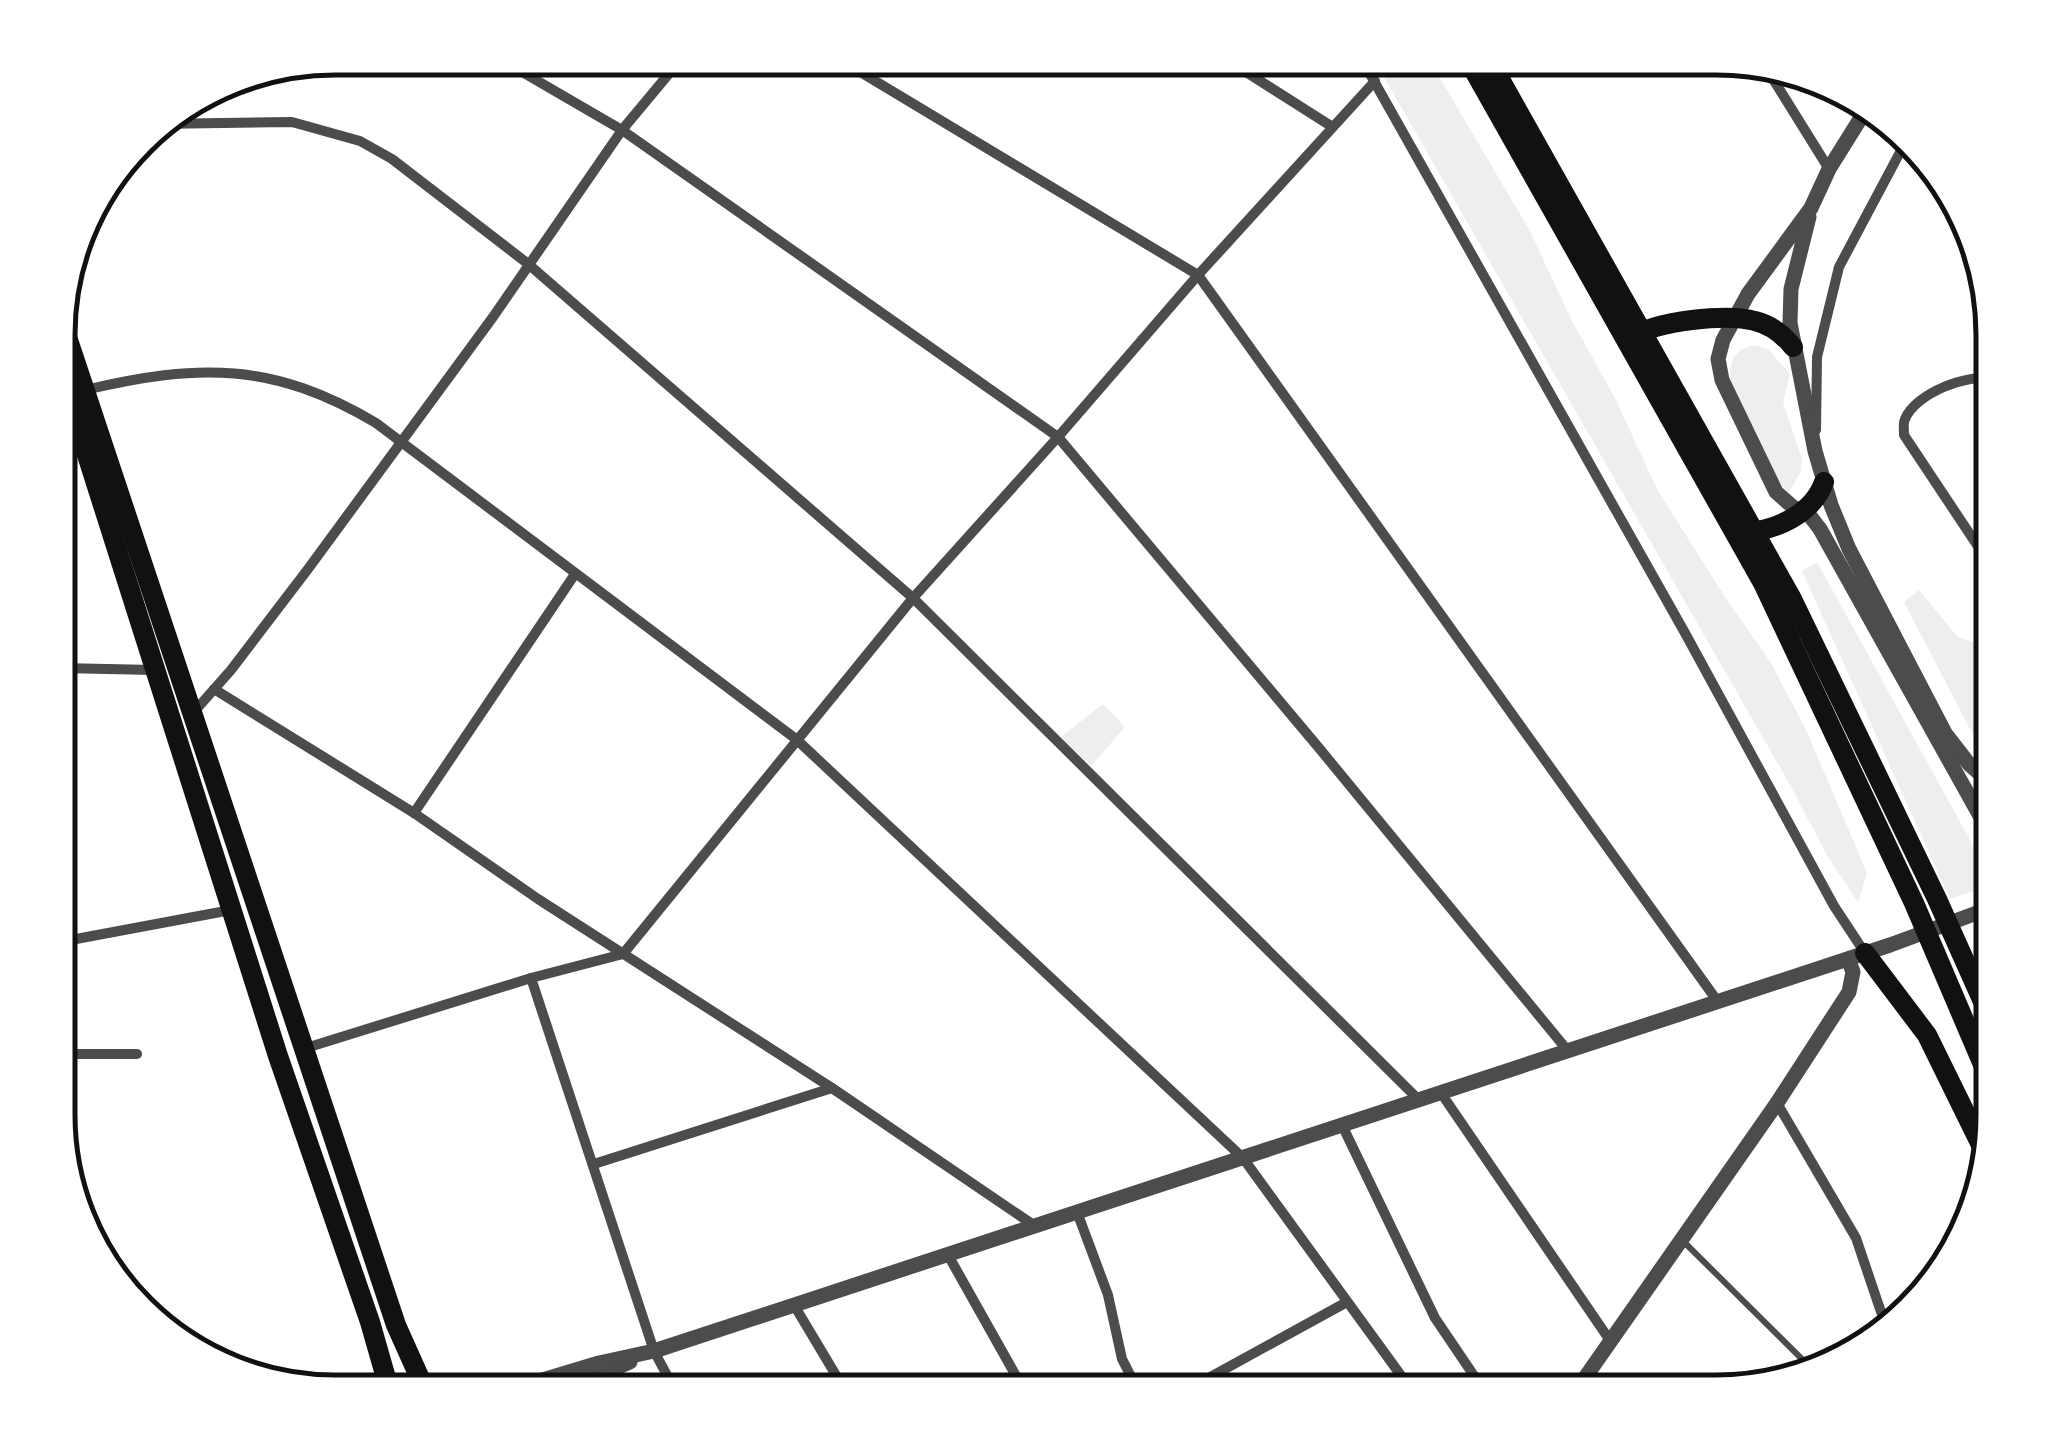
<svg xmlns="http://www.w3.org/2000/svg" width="2051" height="1450" font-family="'IBM Plex Sans',sans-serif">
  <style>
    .green { fill: #eee }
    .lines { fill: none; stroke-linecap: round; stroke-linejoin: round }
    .service { stroke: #4c4c4c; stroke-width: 6 }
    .minor { stroke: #4c4c4c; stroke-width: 10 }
    .tertiary { stroke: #4c4c4c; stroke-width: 15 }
    .primary { stroke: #111; stroke-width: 20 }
    .trunk { stroke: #111; stroke-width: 20 }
    .rim { fill: none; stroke: #111; stroke-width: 5 }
  </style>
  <rect width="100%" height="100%" fill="#fff"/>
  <g class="green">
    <path d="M1373 58H1428L1530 231 1572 321 1615 398 1658 491 1727 600 1771 663 1807 732 1867 873 1858 902 1828 857 1789 783Z"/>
    <path d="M1755 345 1768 349 1790 374 1783 403 1802 459 1801 471 1789 493 1780 484C1765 455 1693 355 1755 345Z"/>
    <path d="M1817 562 1993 882V884L1950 899 1802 571Z"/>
    <path d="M1919 590 1957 636 1972 642 1993 656V758L1983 752 1973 735 1904 602Z"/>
    <path d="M1103 704 1125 727 1091 766 1061 737Z"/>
  </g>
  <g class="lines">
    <g class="service">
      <path d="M1683 1241 1813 1370"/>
      <path d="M1934 1264 1940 1275"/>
    </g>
    <g class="minor">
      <path d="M498 58 622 130 1058 437 1319 748 1568 1051"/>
      <path d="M837 58 1198 275 1718 1002"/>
      <path d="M1224 58 1331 126"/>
      <path d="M1361 58 1685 633 1834 906 1865 953"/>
      <path d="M1768 71 1829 169"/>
      <path d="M155 124 292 122 360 141 392 159 527 263 913 598 1418 1099"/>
      <path d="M1993 379C1968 373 1916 393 1905 419 1903 422 1904 431 1904 435L1993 569"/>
      <path d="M85 390C199 363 273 362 376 423L796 739 1243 1158 1413 1392"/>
      <path d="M1816 430 1817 357 1839 267 1906 141"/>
      <path d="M60 668 154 670"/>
      <path d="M214 689 414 813 538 899 832 1088 1035 1226"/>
      <path d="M193 713 231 670 308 569 493 317 622 130 682 58"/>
      <path d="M414 813 575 574"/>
      <path d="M60 942 231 910"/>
      <path d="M531 978 654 1351 676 1392"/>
      <path d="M306 1048 531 978 623 954 913 598 1058 437 1198 275 1375 81"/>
      <path d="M60 1054H137"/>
      <path d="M1441 1093 1611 1342"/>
      <path d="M1777 1103 1856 1238 1881 1312 1888 1323"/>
      <path d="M1342 1125 1435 1318 1485 1392"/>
      <path d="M594 1164 832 1088"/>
      <path d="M1077 1212 1108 1295 1122 1359 1139 1392"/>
      <path d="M948 1255 1025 1392"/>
      <path d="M794 1305 846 1392"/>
      <path d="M1183 1392 1347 1302"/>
      <path d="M1387 1392 1403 1379"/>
    </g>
    <g class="tertiary">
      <path d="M1867 108 1829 169 1811 208 1748 294 1723 340 1718 359 1722 380 1776 492 1793 507 1810 516 1820 529 1993 839"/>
      <path d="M1809 217 1791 289 1790 323 1815 451 1831 505 1849 549 1945 733 1969 764 1993 785"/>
      <path d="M564 1391 630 1362"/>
      <path d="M502 1392 599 1363 654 1351 1890 945 1993 907"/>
      <path d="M1575 1392 1777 1103 1849 992 1853 972 1848 959"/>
    </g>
    <g class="primary">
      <path d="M60 316 396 1325 426 1392"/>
      <path d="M60 370 278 1056 370 1322 390 1392"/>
      <path d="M568 1392 571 1389"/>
    </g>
    <g class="trunk">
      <path d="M1467 58 1763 583 1914 903 1993 1088"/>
      <path d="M1488 58 1792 599 1937 899 1993 1024"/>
      <path d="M1633 337C1656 321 1727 313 1755 321 1771 325 1783 334 1793 347"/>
      <path d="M1742 532C1774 532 1813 514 1824 482"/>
      <path d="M1865 953 1927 1035 1985 1153"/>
    </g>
  </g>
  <path d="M0 0H2051V1450H0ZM335 75H1716A260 260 0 0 1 1976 335V1115A260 260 0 0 1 1716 1375H335A260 260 0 0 1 75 1115V335A260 260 0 0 1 335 75Z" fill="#fff" fill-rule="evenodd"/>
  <path class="rim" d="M335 75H1716A260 260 0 0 1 1976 335V1115A260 260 0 0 1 1716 1375H335A260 260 0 0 1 75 1115V335A260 260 0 0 1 335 75Z"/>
</svg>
